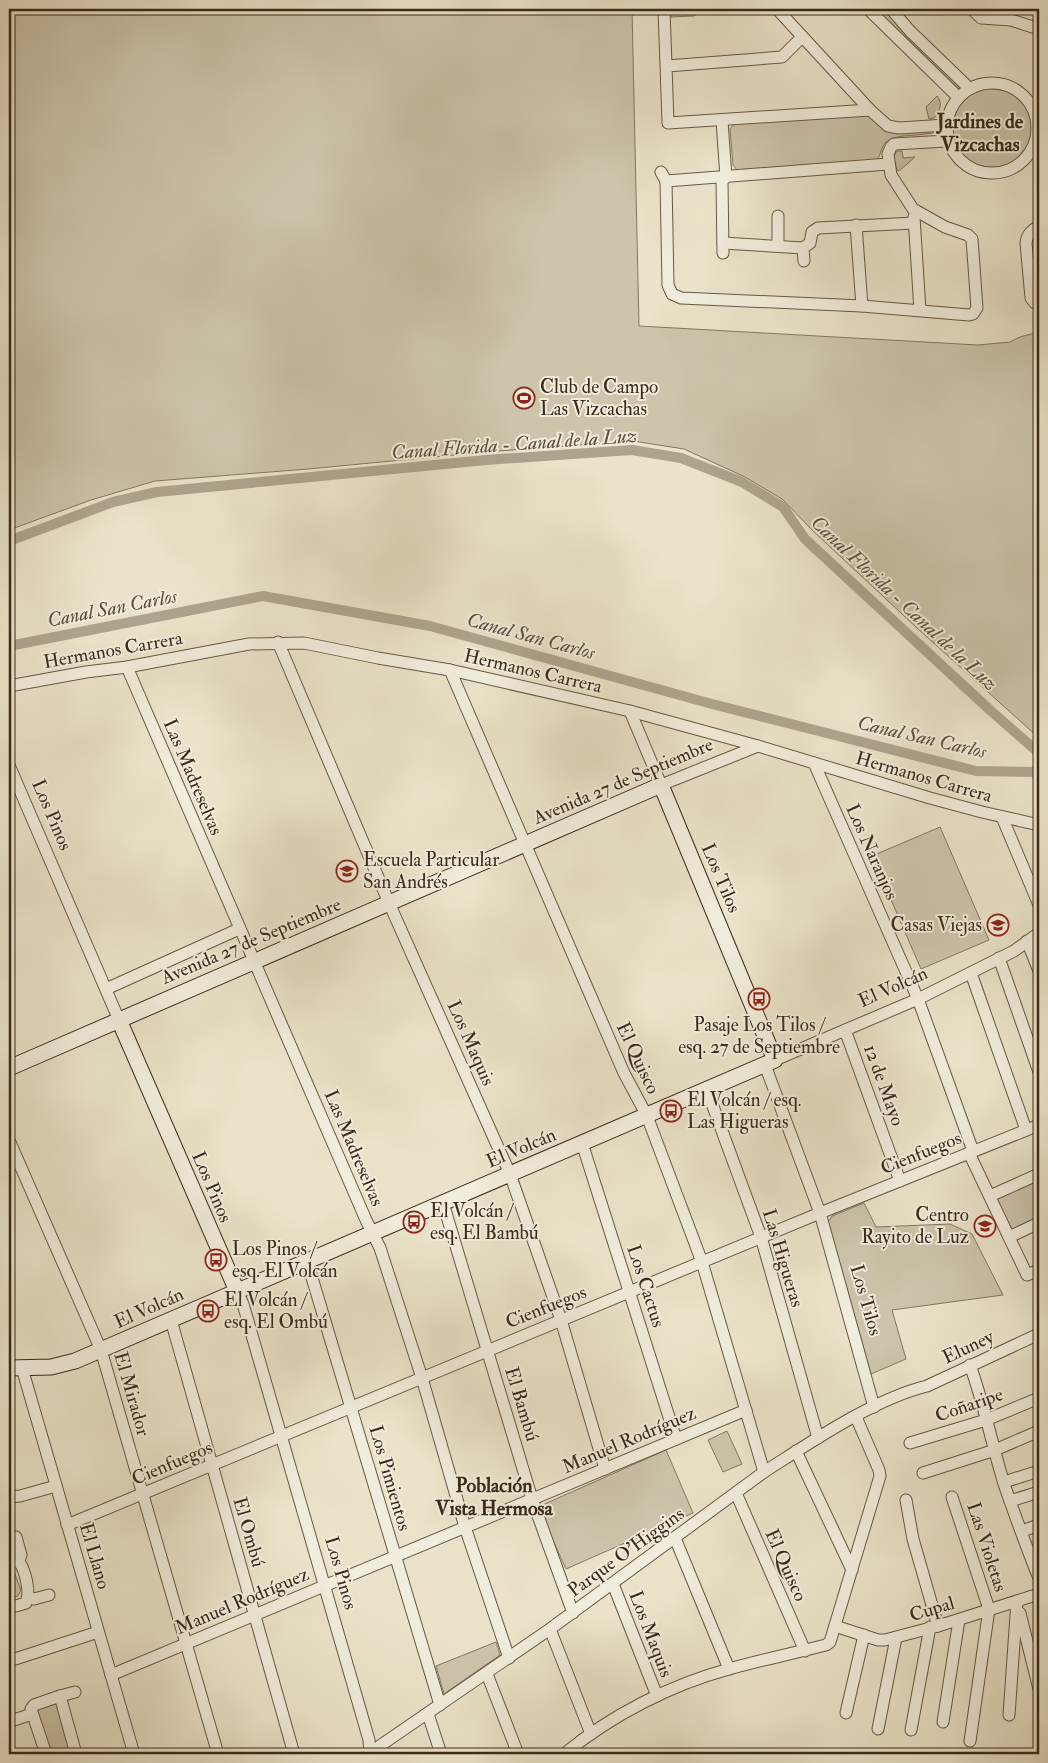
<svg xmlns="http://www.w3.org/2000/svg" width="1048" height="1763" font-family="'IM FELL Double Pica',serif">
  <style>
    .green { fill: #ccc4ab; stroke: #837762 }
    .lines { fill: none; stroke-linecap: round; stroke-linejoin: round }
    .canal { stroke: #aea48e; stroke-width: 10 }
    .street-casing { stroke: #665846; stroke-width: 13 }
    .secondary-casing { stroke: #3a2a1a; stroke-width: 17 }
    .street { stroke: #f1eddc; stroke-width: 11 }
    .secondary { stroke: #f1eddc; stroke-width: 15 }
    .labels { text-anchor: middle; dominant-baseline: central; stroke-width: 4; stroke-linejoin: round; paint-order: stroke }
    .poi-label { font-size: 19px; fill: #3a2a1a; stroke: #f1eddc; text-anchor: start }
    .street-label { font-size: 19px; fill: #3a2a1a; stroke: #f1eddc }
    .neighbourhood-label { font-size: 20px; font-weight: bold; fill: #3a2a1a; stroke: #f1eddc }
    .water-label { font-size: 20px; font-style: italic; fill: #5d4f3d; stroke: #f1eddc }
  </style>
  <rect width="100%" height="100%" fill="#eae3c9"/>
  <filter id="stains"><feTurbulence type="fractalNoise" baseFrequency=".004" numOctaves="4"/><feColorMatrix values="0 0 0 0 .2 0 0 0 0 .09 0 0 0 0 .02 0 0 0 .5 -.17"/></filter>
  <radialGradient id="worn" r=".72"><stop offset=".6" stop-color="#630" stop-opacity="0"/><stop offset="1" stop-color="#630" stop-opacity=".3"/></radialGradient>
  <g class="green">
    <path d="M9 9H632L639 326 978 345 1010 342 1020 337 1035 333 1039 355V738L917 628 812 530 782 499 745 477 684 449 633 441 486 452 308 469 155 481 91 500 9 530Z"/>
    <path d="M670 9H697L698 10 697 14 694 16 670 17Z"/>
    <path d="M876 9H884L944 71 961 87 962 89 957 91Z"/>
    <circle cx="993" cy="128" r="41"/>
    <path d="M937 96C943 103 940 112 934 118L929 119 926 107Z"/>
    <path d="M869 113 877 119 938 131C923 138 898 132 886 142 881 147 881 155 877 160L737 170 733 165 730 129 736 122Z"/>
    <path d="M897 151H902L903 158 915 157 899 171 897 170 893 157Z"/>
    <path d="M940 827 989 940 921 969 872 856Z"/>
    <path d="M1038 1179 1039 1219 1013 1231 996 1198Z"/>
    <path d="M864 1203 876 1227 950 1224 972 1234 1003 1295 892 1310 906 1359 871 1374 828 1222 832 1216Z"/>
    <path d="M727 1431 742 1464 723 1472 708 1440Z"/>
    <path d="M666 1450 693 1513 566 1569 538 1507Z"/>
    <path d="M9 1567 13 1569 21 1590 18 1596 9 1599Z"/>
    <path d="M496 1642 500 1655 444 1694 436 1666Z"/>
    <path d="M59 1701 74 1750 60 1754H47L34 1709Z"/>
  </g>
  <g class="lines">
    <g class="canal">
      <path d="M9 541 113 502 157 492 486 460 632 450 681 458 742 482 783 507 805 539 991 711 1039 753"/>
      <path d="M9 646 263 596 430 626 712 704 976 771 1039 772"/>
    </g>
    <g class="street-casing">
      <g id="street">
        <path d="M664 9 668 123 870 110"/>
        <path d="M777 9 870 110 888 126 899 128 946 125"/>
        <path d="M868 9 958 97"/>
        <path d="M891 9 910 31 969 88"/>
        <path d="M972 9 981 18 1011 20 1039 29"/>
        <path d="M667 66 782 57 802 37"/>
        <circle cx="992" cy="128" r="45"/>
        <path d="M722 121 726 177 722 181 723 253"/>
        <path d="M661 172 666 181 888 164"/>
        <path d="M666 181 668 285 672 294 681 298 862 306 969 315 973 314 977 308 972 239 968 235 945 227 913 209 891 175 888 154 891 147 894 144 947 141"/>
        <path d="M914 217 920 310"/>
        <path d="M856 225 862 306"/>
        <path d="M1039 226C1032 230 1027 234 1026 243L1031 298 1035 303 1039 304"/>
        <path d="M723 243 803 248 810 243 812 232 818 228 914 223"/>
        <path d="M778 246V216"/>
        <path d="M803 248 804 261"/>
        <path d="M278 642 389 903 510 1174 561 1320 605 1469"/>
        <path d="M127 667 366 1220 380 1248 422 1378 465 1527 509 1658"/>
        <path d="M450 670 624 1073 647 1116 702 1262 764 1472"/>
        <path d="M9 686 86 672 127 667 249 644 304 643 378 658 450 670 630 711 758 746 930 798 982 812 1039 825"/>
        <path d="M630 711 661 785 758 746"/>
        <path d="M814 763 918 999 973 1151"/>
        <path d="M9 765 119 1020"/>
        <path d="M1002 817 1039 905"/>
        <path d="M1027 941 1039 971"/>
        <path d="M999 958 1039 1072"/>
        <path d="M971 973 1026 1130"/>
        <path d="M106 989 239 929"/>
        <path d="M845 1030 900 1181"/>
        <path d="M775 1060 918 999 1014 951 1039 933"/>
        <path d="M765 1065 820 1213 874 1407"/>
        <path d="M707 1090 761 1237 818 1438"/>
        <path d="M9 1140 101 1350 218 1754"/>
        <path d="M582 1143 676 1439"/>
        <path d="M969 1153 1027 1275 1039 1270"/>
        <path d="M990 1196 1039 1174"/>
        <path d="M443 1203 532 1499 573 1613"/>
        <path d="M1009 1237 1039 1223"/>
        <path d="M307 1261 440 1705"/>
        <path d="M237 1291 243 1304 369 1740 370 1754"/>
        <path d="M171 1320 294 1754"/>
        <path d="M970 1365C984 1404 992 1444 1004 1484 1015 1515 1026 1547 1039 1578"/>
        <path d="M22 1368 134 1754"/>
        <path d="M910 1443 986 1420 1039 1398"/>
        <path d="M796 1451 852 1570"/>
        <path d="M923 1473 995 1450 1039 1431"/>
        <path d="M1004 1482 1039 1471"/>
        <path d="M736 1493 805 1651"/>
        <path d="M9 1497 20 1496 56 1486"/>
        <path d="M952 1497 989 1609 970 1741"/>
        <path d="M906 1500 913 1539 938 1626"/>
        <path d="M1010 1501 1039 1492"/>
        <path d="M67 1525 820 1213 1039 1125"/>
        <path d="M1022 1531 1039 1525"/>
        <path d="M16 1537 21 1555 19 1561"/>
        <path d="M675 1538 729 1669"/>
        <path d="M9 1563 19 1561C25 1571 31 1591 26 1603L9 1608"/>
        <path d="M613 1584 657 1696"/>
        <path d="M28 1597 34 1599 49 1595"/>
        <path d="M1020 1613 1039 1689"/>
        <path d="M835 1626 878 1640H885L938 1626 1039 1594"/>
        <path d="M550 1629 591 1734"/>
        <path d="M9 1661 98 1632"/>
        <path d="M487 1674 518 1754"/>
        <path d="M111 1675 746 1410"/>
        <path d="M60 1696 75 1692"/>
        <path d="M846 1713 864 1635"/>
        <path d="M428 1714 441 1754"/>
        <path d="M1009 1715 1017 1601"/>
        <path d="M11 1721 32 1714"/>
        <path d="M943 1722 959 1620"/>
        <path d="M878 1729 896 1638"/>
        <path d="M911 1730 930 1627"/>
        <path d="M46 1754 31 1709 34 1705 60 1696 76 1754"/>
        <path d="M368 1754 550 1629 764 1472C811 1442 874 1399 927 1386L1039 1334"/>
        <path d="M564 1754C612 1715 670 1685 729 1669 761 1660 794 1653 826 1645L830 1642 880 1476 879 1470 856 1417"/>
      </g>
    </g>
    <g class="secondary-casing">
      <g id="secondary">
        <path d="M119 1020 237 1291"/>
        <path d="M9 1068 661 785 775 1060 75 1361 51 1367 9 1368"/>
      </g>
    </g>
    <use href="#street" class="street"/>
    <use href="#secondary" class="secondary"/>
  </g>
  <defs>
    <g id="stadium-ring" transform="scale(1.125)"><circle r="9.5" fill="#f1eddc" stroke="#8f2418" stroke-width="1.5"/><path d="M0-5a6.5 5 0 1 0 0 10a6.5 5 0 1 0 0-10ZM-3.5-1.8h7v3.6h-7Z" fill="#8f2418"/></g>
    <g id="school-ring" transform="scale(1.125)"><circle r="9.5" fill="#f1eddc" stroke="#8f2418" stroke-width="1.5"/><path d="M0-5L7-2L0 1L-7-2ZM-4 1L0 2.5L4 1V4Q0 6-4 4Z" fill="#8f2418"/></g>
    <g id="bus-ring" transform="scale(1.125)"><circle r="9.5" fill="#f1eddc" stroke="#8f2418" stroke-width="1.5"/><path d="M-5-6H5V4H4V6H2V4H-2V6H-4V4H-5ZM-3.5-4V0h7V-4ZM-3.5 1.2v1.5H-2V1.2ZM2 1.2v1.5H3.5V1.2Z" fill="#8f2418"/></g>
  </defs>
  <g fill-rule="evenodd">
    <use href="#stadium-ring" x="524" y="398"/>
    <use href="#school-ring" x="347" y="871"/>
    <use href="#school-ring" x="998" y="925"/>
    <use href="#bus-ring" x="759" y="999"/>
    <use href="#bus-ring" x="671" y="1111"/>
    <use href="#bus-ring" x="414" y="1222"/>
    <use href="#school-ring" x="985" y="1226"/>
    <use href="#bus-ring" x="216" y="1260"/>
    <use href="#bus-ring" x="208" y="1311"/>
  </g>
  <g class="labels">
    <g class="poi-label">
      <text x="540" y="387">Club de Campo<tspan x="540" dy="22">Las Vizcachas</tspan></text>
      <text x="363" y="860">Escuela Particular<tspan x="363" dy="22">San Andrés</tspan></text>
      <text x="982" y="925" text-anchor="end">Casas Viejas</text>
      <text x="759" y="1025" text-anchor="middle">Pasaje Los Tilos /<tspan x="759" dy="22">esq. 27 de Septiembre</tspan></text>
      <text x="687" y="1100">El Volcán / esq.<tspan x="687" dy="22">Las Higueras</tspan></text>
      <text x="430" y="1211">El Volcán /<tspan x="430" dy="22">esq. El Bambú</tspan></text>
      <text x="969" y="1215" text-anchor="end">Centro<tspan x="969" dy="22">Rayito de Luz</tspan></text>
      <text x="232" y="1249">Los Pinos /<tspan x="232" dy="22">esq. El Volcán</tspan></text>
      <text x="224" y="1300">El Volcán /<tspan x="224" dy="22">esq. El Ombú</tspan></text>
    </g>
    <g class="street-label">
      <text transform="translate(113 650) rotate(-10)">Hermanos Carrera</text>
      <text transform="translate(533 671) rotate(13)">Hermanos Carrera</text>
      <text transform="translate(193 777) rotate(67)">Las Madreselvas</text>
      <text transform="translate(924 777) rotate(16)">Hermanos Carrera</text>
      <text transform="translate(623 781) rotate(-23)">Avenida 27 de Septiembre</text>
      <text transform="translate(52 815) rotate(67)">Los Pinos</text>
      <text transform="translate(872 852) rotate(66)">Los Naranjos</text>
      <text transform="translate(721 878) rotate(67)">Los Tilos</text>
      <text transform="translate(251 941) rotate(-23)">Avenida 27 de Septiembre</text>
      <text transform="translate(893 987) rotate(-24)">El Volcán</text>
      <text transform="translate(471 1043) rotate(66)">Los Maquis</text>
      <text transform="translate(638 1058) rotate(65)">El Quisco</text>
      <text transform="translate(884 1085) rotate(70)">12 de Mayo</text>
      <text transform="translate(354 1148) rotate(67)">Las Madreselvas</text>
      <text transform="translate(521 1148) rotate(-23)">El Volcán</text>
      <text transform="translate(921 1153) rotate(-22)">Cienfuegos</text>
      <text transform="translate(212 1187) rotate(67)">Los Pinos</text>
      <text transform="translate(783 1258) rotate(73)">Las Higueras</text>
      <text transform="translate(646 1286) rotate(72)">Los Cactus</text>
      <text transform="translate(866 1300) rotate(74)">Los Tilos</text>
      <text transform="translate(546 1307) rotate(-22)">Cienfuegos</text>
      <text transform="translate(149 1308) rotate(-24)">El Volcán</text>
      <text transform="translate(968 1347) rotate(-25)">Eluney</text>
      <text transform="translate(132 1394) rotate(74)">El Mirador</text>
      <text transform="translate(522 1404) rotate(73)">El Bambú</text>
      <text transform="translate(969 1405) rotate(-19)">Coñaripe</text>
      <text transform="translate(629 1440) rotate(-23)">Manuel Rodríguez</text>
      <text transform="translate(172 1463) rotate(-23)">Cienfuegos</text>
      <text transform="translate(390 1478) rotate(74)">Los Pimientos</text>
      <text transform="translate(249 1532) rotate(74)">El Ombú</text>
      <text transform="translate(987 1547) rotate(72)">Las Violetas</text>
      <text transform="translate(626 1552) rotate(-36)">Parque O'Higgins</text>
      <text transform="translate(95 1556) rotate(74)">El Llano</text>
      <text transform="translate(786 1565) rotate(66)">El Quisco</text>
      <text transform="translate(341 1573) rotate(74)">Los Pinos</text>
      <text transform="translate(242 1601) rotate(-23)">Manuel Rodríguez</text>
      <text transform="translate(932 1609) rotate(-17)">Cupal</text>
      <text transform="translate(651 1634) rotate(69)">Los Maquis</text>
    </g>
    <g class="neighbourhood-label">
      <text x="980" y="121">Jardines de<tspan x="980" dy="23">Vizcachas</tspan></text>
      <text x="494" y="1485">Población<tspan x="494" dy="23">Vista Hermosa</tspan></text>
    </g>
    <g class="water-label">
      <text transform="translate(514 444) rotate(-4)">Canal Florida - Canal de la Luz</text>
      <text transform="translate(904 603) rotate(43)">Canal Florida - Canal de la Luz</text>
      <text transform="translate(112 608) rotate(-11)">Canal San Carlos</text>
      <text transform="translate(531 636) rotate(15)">Canal San Carlos</text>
      <text transform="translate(922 737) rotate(13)">Canal San Carlos</text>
    </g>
  </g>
  <rect width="1048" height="1763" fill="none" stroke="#eae3c9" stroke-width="30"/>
  <rect x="10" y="10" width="1028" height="1743" fill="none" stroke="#3a2a1a" stroke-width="2.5"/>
  <rect x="15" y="15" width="1018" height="1733" fill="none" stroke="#3a2a1a"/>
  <rect width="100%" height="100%" filter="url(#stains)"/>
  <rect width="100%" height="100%" fill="url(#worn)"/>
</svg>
